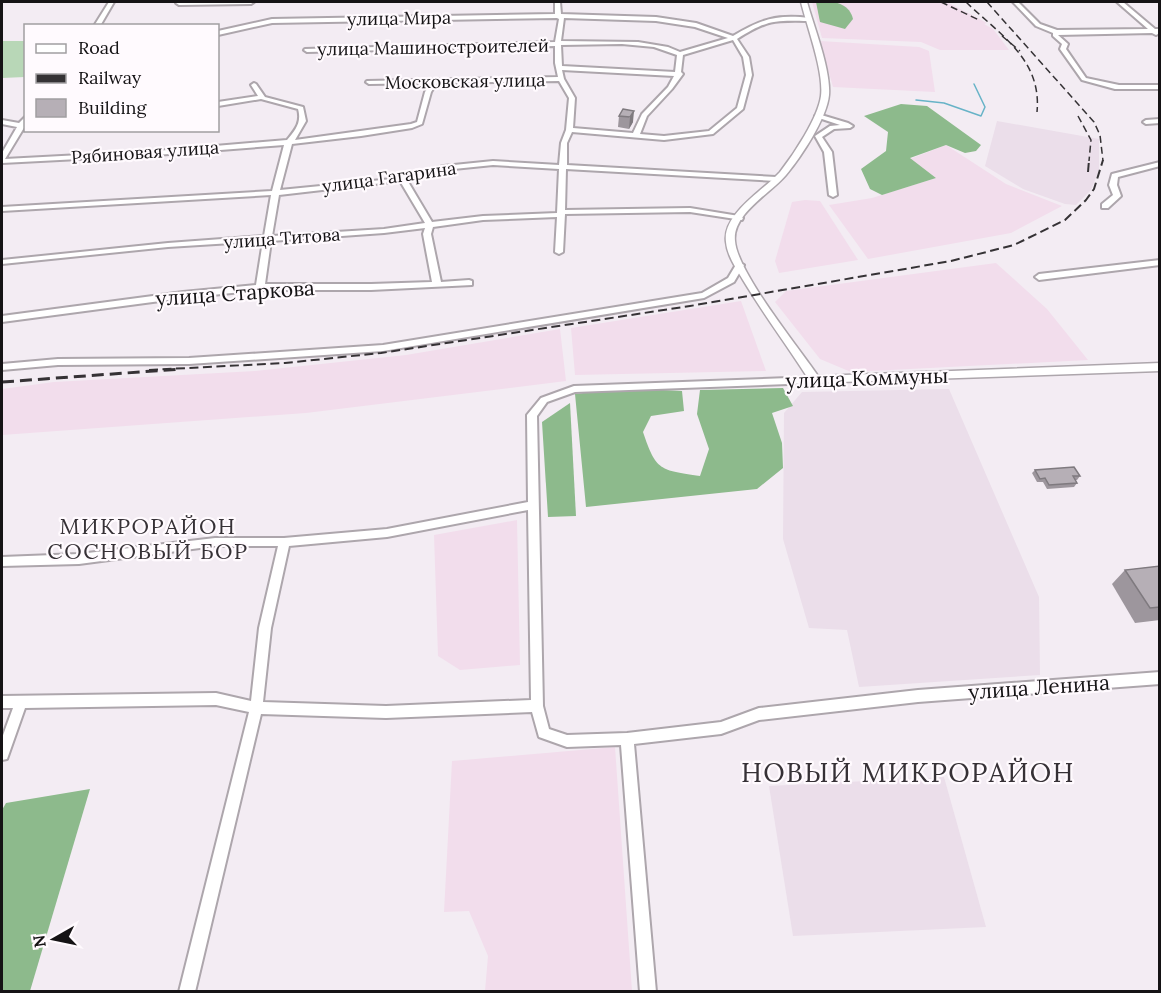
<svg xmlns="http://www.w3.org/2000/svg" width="1161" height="993" font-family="Lora,serif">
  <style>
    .industrial { fill: #f2ddec }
    .built { fill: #ebdeea }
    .green { fill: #b8d7b7 }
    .forest { fill: #8dba8c }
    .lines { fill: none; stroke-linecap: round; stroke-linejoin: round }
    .stream { stroke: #67b3c7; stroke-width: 1.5 }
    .minor-casing { stroke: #ada6ac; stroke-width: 4 }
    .tertiary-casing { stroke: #ada6ac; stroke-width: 3 }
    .minor { fill: #fff; fill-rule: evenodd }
    .tertiary { fill: #fff; fill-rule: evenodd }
    .rail-far2 { stroke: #353235; stroke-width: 1.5; stroke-dasharray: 7 4; stroke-linecap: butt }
    .rail-far1 { stroke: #353235; stroke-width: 2; stroke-dasharray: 9 4.5; stroke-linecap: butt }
    .rail { stroke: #353235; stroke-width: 3; stroke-dasharray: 12 6; stroke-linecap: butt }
    .wall { fill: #9d969d }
    .shaded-wall { fill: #7f7a7f }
    .building { fill: #b6afb6; stroke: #7f7a7f; stroke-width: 1.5 }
    .labels { text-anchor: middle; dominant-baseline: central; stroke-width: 4.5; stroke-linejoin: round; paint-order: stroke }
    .far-street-label { font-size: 18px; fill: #151315; stroke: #fffafe }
    .street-label { font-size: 21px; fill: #151315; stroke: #fffafe }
    .neighbourhood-label { font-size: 22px; letter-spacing: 1.5px; fill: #363136; stroke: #fffafe }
    .near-neighbourhood-label { font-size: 27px; letter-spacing: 1.5px; fill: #363136; stroke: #fffafe }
  </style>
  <rect width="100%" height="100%" fill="#f3ecf3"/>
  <g class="industrial">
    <path d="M812 2H947L987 23 984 24 993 29 1009 50H940L921 42 822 38Z"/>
    <path d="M820 41 919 47 929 51 935 92 833 87Z"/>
    <path d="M946 145 1006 184 1062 206 1011 233 868 259 829 205 872 198 936 178 910 159Z"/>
    <path d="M805 200 820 201 858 260 779 273 775 261 792 202Z"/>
    <path d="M996 263 1047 309 1088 360 851 372 820 359 775 302 786 291Z"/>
    <path d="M741 301 766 371 575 375 571 328Z"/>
    <path d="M560 329 566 381 306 413 2 435V389L54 382 255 371 406 355Z"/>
    <path d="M517 520 520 665 460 670 438 656 434 535Z"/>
    <path d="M615 747 632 991H485L488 956 469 911 444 912 452 761Z"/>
  </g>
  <g class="built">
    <path d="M997 121 1099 139V170L1091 190 1076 205 1065 204 1023 189 985 166Z"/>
    <path d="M949 389 1039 597 1040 675 859 687 847 630 809 628 783 539 784 413 802 392Z"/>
    <path d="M944 777 986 927 793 936 769 786Z"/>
  </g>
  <path class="green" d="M2 41H25V77L2 78Z"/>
  <g class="forest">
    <path d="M816 2C830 0 849 2 853 19L845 29 820 22Z"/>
    <path d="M901 104 927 106 981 145 976 151 965 153 946 145 910 158 936 178 882 195 870 189 861 169 886 151 888 132 864 116Z"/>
    <path d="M624 388 682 391 684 411 651 416 643 432C656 471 660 470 700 476L709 449 697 414 700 390 783 388 793 406 772 413 782 443 783 468 757 489 586 507 575 394Z"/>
    <path d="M570 403 576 516 548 517 542 422Z"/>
    <path d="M90 789 30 991H2V810L6 803Z"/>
  </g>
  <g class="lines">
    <path class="stream" d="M916 100 944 103 981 116 985 107 974 84"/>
    <g class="minor-casing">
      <g id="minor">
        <path d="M109 2H114L100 26H94Z"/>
        <path d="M178 2H254L251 4 179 5 176 3Z"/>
        <path d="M555 2H560L561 14 656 17 696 23 733 36C761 19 777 14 810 18V20L808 21C774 20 767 20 737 39L749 57 752 75 743 109 713 134 664 140 572 132 567 143V165L776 177 780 179 776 181 566 169 565 210 690 208 739 216 743 218 742 220 690 212 565 214 563 252 559 254 555 252 557 217 483 220 433 227 431 234 441 282 469 280 472 281V285L371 290H260L183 298 2 322V316L183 292 256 285 263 241 168 247 2 264V260L168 243 264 236 271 195 2 211V207L272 191 284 145 156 155 2 163V153L17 127 2 124V120L19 123 26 116 25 126 5 159 156 151 287 140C295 130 302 123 298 109L261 99 218 106V102L258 96 251 85 254 83 256 84 265 97 303 107 306 121 295 140 411 124 417 122 425 92 431 83 369 84 366 82 367 81 558 77 555 63V46L307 52 304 50 305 49 555 42 559 19 557 18 272 23 218 35V31L272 19 555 14ZM564 18 656 21 695 27 728 38 680 52 668 47 638 42 561 41ZM733 40 743 57 746 75 737 108 709 131 664 136 640 134 647 116 672 89 683 74 681 72 683 55ZM622 44 654 47 677 55 675 72 562 66 561 45ZM562 70 674 76 668 87 642 114 633 133 573 128 575 98 564 79ZM559 81 569 98 566 130 561 143 559 165 493 161 444 166 392 179 280 190 292 144 361 136 412 128 422 124 431 92 437 83ZM493 165 559 169 557 213 483 216 432 222 407 180 444 170ZM400 181 425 223 384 229 272 236 279 195ZM425 228 423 234 432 282 371 284H265L271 241 384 233Z"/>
        <path d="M1013 2H1018L1040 24 1057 30 1148 29 1117 2H1123L1155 29H1160V33L1156 35 1152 33 1058 35 1068 44 1066 49 1086 78 1119 85H1160V89H1115L1082 80 1060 49 1062 44 1053 36V33L1036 26Z"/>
        <path d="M818 114 848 123 853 126 850 128 834 129 822 137 832 152 837 195 833 197 829 195 824 152 815 136 830 126 840 125 816 117 815 116Z"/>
        <path d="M1160 119V123L1146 124 1143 122 1146 120Z"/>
        <path d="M1160 162V166L1118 177 1117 185 1121 196 1108 208H1102V204L1113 195 1109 185 1112 174Z"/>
        <path d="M1160 260V265L1039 280 1035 277 1039 274Z"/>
        <path d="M737 263H740L744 265 734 282 704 298 383 351 189 364 58 365 2 370V364L58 359 189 358 383 345 702 293 728 278Z"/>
        <path d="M815 377 820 380 815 383 575 392 547 402 537 416 543 706 549 729 567 735 627 733 721 722 759 708 918 690 1160 672V684L918 702 759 720 721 734 634 744 656 992H640L621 745 567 747 539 737 532 712 386 718 261 714 195 992H179L249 712 216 705 25 708 7 759 2 760V738L13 708H2V696L216 693 251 701 259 628 278 546H215L79 564 2 566V557L79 554 215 538H284L387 529 528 502 527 415 541 398 574 386ZM528 510 531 700 386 706 263 702 271 628 289 546 387 537Z"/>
      </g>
    </g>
    <g class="tertiary-casing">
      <path id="tertiary" d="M801 2H807C814 27 831 70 829 95 827 118 801 157 786 175 771 193 732 214 735 241 737 272 799 348 818 376L1160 363V371L811 383C789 348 764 315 743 280 736 268 727 255 726 242 722 214 764 190 780 172 794 154 818 118 821 96 824 71 807 27 801 2Z"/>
    </g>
    <use href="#minor" class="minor"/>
    <use href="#tertiary" class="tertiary"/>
    <g class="rail-far2">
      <path d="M941 2 979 20"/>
      <path d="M966 2C1000 35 1042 59 1037 112"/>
      <path d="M987 2 1094 122 1100 135 1103 161"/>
      <path d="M1002 36 1020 51"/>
      <path d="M1078 116 1091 140 1089 161"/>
    </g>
    <g class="rail-far1">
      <path d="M1088 172 1089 160"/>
      <path d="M149 370 285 363 381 353 690 306 951 261 1014 245 1065 220 1086 200 1094 189 1103 160"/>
    </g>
    <path class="rail" d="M2 382 181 369"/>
  </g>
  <g class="wall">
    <path d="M623 109 633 122 629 129 618 127 619 116Z"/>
    <path d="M1035 470 1080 476 1077 480H1075L1077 483 1074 487 1047 489 1043 482H1037L1032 473Z"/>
    <path d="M1160 566V620L1135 623 1112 584 1125 570Z"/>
  </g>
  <path class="shaded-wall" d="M634 111 633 122 629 129 630 117Z"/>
  <g class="building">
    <path d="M623 109 634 111 630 117 619 116Z"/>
    <path d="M1074 467 1080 476H1073L1077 483 1049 485 1045 478 1040 479 1035 470Z"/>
    <path d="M1160 566V607L1150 608 1125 570Z"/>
  </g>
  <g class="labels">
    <g class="far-street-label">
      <text transform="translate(399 18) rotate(-1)">улица Мира</text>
      <text transform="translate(433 47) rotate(-1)">улица Машиностроителей</text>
      <text transform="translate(465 81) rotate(-1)">Московская улица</text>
      <text transform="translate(145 152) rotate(-4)">Рябиновая улица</text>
      <text transform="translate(389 177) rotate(-8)">улица Гагарина</text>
      <text transform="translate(282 238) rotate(-4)">улица Титова</text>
    </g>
    <g class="street-label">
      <text transform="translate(235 293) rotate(-4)">улица Старкова</text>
      <text transform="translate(867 378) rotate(-2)">улица Коммуны</text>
      <text transform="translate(1039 687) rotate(-4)">улица Ленина</text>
    </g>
    <g class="neighbourhood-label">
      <text x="148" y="526">МИКРОРАЙОН<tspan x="148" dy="25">СОСНОВЫЙ БОР</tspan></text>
    </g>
    <g class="near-neighbourhood-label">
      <text x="908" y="772">НОВЫЙ МИКРОРАЙОН</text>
    </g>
  </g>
  <rect width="1161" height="993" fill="none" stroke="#151315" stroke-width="6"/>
  <rect x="24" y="24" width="195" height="108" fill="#fffafe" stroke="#a19ea1" stroke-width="1.5"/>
  <rect x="36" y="44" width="30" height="9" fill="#ffffff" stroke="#a19ea1" stroke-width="1.5"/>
  <text x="78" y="54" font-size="18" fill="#151315">Road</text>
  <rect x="36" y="74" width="30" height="9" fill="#353235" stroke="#a19ea1" stroke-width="1.5"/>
  <text x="78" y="84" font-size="18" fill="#151315">Railway</text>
  <rect x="36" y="99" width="30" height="18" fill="#b6afb6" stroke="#a19ea1" stroke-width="1.5"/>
  <text x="78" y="114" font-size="18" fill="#151315">Building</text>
  <g transform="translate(54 939) rotate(261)" stroke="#fffafe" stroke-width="4.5" paint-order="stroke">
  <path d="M0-4.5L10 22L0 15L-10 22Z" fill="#151315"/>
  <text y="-9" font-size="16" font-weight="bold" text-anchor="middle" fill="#151315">N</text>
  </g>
</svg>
